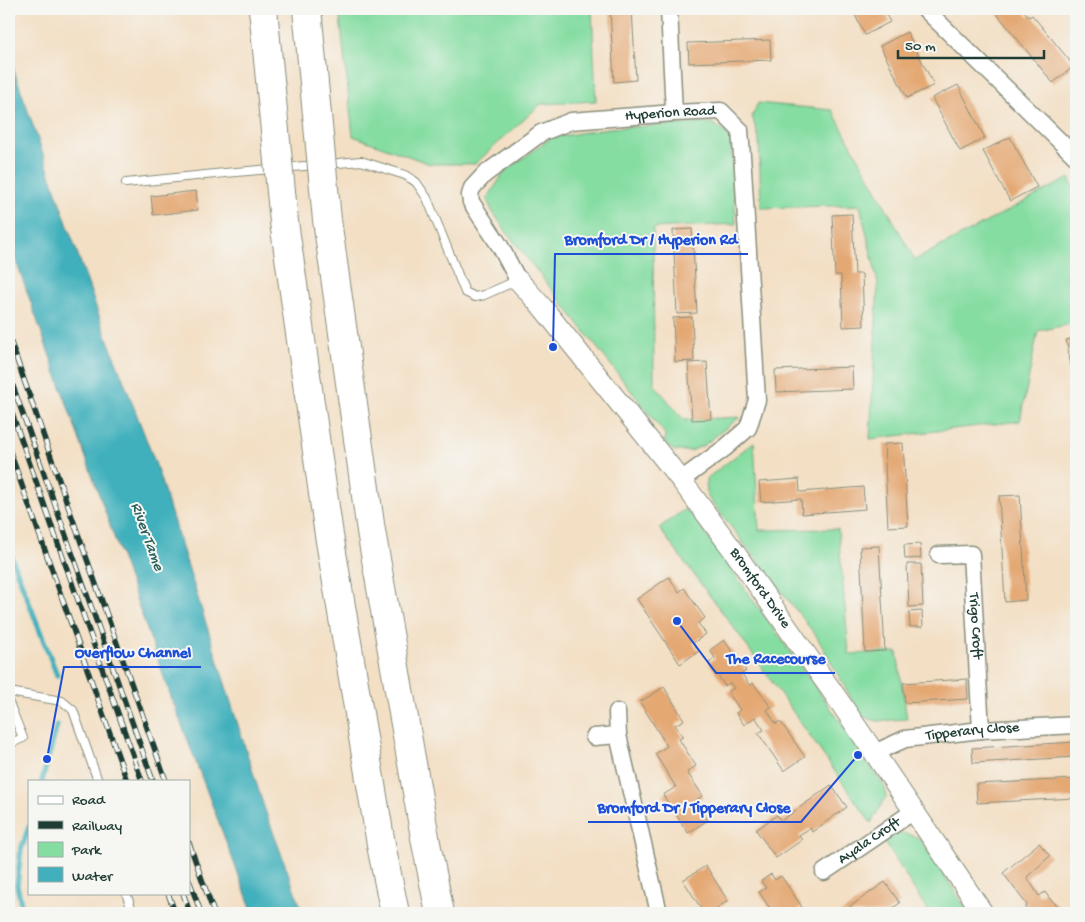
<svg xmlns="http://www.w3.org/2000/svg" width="1085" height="922" font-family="'Gochi Hand',sans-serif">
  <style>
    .green { fill: #85dda2; stroke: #528d6b }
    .water { fill: #41b0bc; stroke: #307678 }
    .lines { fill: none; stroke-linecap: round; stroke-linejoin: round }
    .stream { stroke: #41b0bc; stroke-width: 5.5 }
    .building { fill: #e4a873 }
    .service-casing { stroke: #898e7c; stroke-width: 10 }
    .minor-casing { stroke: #898e7c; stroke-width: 19 }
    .tertiary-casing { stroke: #898e7c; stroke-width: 22 }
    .service { stroke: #fff; stroke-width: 8 }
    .minor { stroke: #fff; stroke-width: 16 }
    .tertiary { stroke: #fff; stroke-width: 20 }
    .rail-casing { stroke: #1f3d34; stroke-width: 5.5 }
    .rail { stroke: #f6f6f2; stroke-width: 4; stroke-dasharray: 11; stroke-linecap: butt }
    .motorway-bridge-casing { stroke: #898e7c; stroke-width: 30; stroke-linecap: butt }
    .motorway-bridge { stroke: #fff; stroke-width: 28 }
    .labels { text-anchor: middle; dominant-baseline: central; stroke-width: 4; stroke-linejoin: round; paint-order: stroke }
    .street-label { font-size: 15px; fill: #1f3d34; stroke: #f6f6f2 }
    .water-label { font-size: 16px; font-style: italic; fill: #29605d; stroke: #f6f6f2 }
    .leader { fill: none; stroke: #1d4ed8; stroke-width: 2 }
    .callout-dot { fill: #1d4ed8; stroke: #f6f6f2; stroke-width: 2 }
    .callout-label { font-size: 16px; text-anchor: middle; font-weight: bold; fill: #1d4ed8; stroke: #f6f6f2; stroke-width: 4; stroke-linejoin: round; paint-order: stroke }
  </style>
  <rect width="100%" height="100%" fill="#f6f6f2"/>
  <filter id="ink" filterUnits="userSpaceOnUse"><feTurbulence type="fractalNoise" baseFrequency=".02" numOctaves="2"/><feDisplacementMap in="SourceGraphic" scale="10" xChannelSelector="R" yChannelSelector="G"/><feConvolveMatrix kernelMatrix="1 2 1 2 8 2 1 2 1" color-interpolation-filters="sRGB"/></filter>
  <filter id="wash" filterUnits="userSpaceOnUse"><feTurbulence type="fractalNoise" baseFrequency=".0096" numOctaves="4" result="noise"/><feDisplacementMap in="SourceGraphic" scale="20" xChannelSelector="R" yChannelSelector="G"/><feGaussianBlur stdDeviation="1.12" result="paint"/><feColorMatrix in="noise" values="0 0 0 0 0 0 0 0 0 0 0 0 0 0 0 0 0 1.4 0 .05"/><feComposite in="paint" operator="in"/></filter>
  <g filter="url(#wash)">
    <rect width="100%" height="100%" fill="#f3dfc4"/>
    <g class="green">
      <path d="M339 9H592L596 101 541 104 475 164H430L353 136Z"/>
      <path d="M758 103 832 110 915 260 1069 178 1076 193V323L1038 331 1020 421 870 439 878 283 860 205 761 208 759 139 752 116Z"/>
      <path d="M712 123 726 133 731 143 736 224 653 228 654 384 684 420 740 417 704 445 691 451H675L665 444V434L508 234 492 211 487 199 505 171 551 138 608 128Z"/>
      <path d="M754 442 759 530 838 529 849 654 897 652 907 719 877 721 861 716 817 637 707 496 706 479Z"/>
      <path d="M685 509 692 515 837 717 885 788 886 797 871 823 737 632 659 528Z"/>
      <path d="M900 833 908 834 921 840 969 913H929L884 841Z"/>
    </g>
    <path class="water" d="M9 56 103 327 155 462 264 807 303 913H253L167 686 9 241Z"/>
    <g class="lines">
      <g class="stream">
        <path d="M9 551 57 675"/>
        <path d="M42 781 57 725"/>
        <path d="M23 913 17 885 21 850 29 827"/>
      </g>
    </g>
    <g id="blocks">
      <g class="building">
        <path d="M610 9H632L636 80 614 82Z"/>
        <path d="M852 9H883L890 22 865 35Z"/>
        <path d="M993 9H1022L1029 17 1032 15 1074 66 1053 83Z"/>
        <path d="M907 32 934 85 907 98 880 46Z"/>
        <path d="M770 40 771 60 689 63 688 43Z"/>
        <path d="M958 85 985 138 960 151 932 98Z"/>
        <path d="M1010 137 1037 187 1010 201 983 151Z"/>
        <path d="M196 191 198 210 153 215 151 196Z"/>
        <path d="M852 214 855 274H862L864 326 843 327 841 275H835L832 215Z"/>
        <path d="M692 229 697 313 677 314 673 230Z"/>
        <path d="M692 317 694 361 675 362 673 318Z"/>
        <path d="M1076 338V387H1075L1066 340Z"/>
        <path d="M707 362 711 419 692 420 688 363Z"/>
        <path d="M852 367 853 389 776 392 775 370Z"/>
        <path d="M903 443 908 526 888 527 884 444Z"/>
        <path d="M799 479 800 492 863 487 865 509 802 514 801 499 761 502 759 482Z"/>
        <path d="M1020 495 1026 600 1005 602 999 496Z"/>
        <path d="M920 544 921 558 905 559 904 545Z"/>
        <path d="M879 546 885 651 865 652 860 547Z"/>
        <path d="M907 564H921L923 606 909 607Z"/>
        <path d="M669 577 679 592 684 588 705 618 698 623 706 634 693 643 699 651 680 664 637 599Z"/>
        <path d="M922 611 923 627H910L909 612Z"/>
        <path d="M724 640 746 671 742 674 750 686 753 683 771 707 767 710 776 724 780 721 805 757 784 771 758 733 764 730 755 717 744 725 736 713 740 710 728 692 734 688 730 683 725 686 709 663 715 658 710 650Z"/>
        <path d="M967 679 968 699 905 703 903 683Z"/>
        <path d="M664 687 684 720 675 725 683 737 679 739 696 766 687 772 703 796 696 800 708 820 688 833 663 795 676 787 655 754 667 746 640 702Z"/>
        <path d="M1076 742V757L973 763 972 748Z"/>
        <path d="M1076 779V798L977 803 976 784Z"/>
        <path d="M831 785 847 807 812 832 810 828 799 835 802 840 776 858 756 830 777 815 781 821Z"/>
        <path d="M1039 843 1050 856 1027 877 1039 896 1045 892 1050 899 1067 913H1029L1025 908 1027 905 1003 873Z"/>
        <path d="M706 866 728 901 717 908 720 913H704L683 880Z"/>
        <path d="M771 874 775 880 781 876 802 907 798 909 801 913H773L759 892 766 888 761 881Z"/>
        <path d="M885 882 900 903 886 913H841Z"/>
      </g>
    </g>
  </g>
  <g filter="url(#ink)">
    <use href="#blocks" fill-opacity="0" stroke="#898e7c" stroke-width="1"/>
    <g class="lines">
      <g class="service-casing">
        <g id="service">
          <path d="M126 183 225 173 361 161 405 175 416 182 427 198 465 292 475 297 484 295 518 280"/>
          <path d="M9 692 62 701 73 710 98 781"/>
          <path d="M9 703 23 738 9 744"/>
          <path d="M126 893 133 913"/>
        </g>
      </g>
      <g class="minor-casing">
        <g id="minor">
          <path d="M669 9 674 113"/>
          <path d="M925 9 1076 157"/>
          <path id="s1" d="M518 280 500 246 471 202 470 195 472 188 485 174 541 133 571 121 674 113 721 111 740 130 743 169 757 400 748 428 725 448 681 480"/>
          <path id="s2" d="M939 555 971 554 981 730"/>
          <path d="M617 712 618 735 659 913"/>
          <path d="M594 737 618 735"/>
          <path id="s3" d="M874 753 905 739 981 730 1076 725"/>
          <path id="s4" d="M824 872 914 811"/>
        </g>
      </g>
      <g class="tertiary-casing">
        <g id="tertiary">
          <path id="s5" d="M518 280 543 308 681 480 733 550 839 701 983 913"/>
        </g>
      </g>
      <use href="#service" class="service"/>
      <use href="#minor" class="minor"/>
      <use href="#tertiary" class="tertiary"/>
      <g class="rail-casing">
        <g id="rail">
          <path d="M9 337 67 503 166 781"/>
          <path d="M9 375 153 781"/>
          <path d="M9 405 142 781"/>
          <path d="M9 449 127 781"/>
          <path d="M189 843 214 913"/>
          <path d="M189 880 201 913"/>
          <path d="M168 893 175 913"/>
          <path d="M183 893 190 913"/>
        </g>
      </g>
      <use href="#rail" class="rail"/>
      <g class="motorway-bridge-casing">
        <g id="motorway-bridge">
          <path d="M263 9 284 222 329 535 382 850 395 913"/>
          <path d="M307 9 327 220 371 531 426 843 440 913"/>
        </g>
      </g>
      <use href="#motorway-bridge" class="motorway-bridge"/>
    </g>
  </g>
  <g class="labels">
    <g class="street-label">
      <text stroke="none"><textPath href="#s1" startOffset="326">Hyperion Road</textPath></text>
      <text stroke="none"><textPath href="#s5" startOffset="392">Bromford Drive</textPath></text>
      <text stroke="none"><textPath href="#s2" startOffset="104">Trigo Croft</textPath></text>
      <text stroke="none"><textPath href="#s3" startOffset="102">Tipperary Close</textPath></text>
      <text stroke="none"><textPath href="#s4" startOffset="55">Ayala Croft</textPath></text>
    </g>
    <g class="water-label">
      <text transform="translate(146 537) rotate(70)">River Tame</text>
    </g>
  </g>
  <path class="leader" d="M553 347L555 254H748M47 759L64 667H201M677 621L716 673H835M858 755L801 822H588"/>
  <g class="callout-dot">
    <circle cx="553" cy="347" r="5"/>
    <circle cx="47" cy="759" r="5"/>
    <circle cx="677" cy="621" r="5"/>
    <circle cx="858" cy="755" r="5"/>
  </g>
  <g class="callout-label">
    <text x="651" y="244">Bromford Dr / Hyperion Rd</text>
    <text x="133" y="657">Overflow Channel</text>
    <text x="776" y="663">The Racecourse</text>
    <text x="694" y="812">Bromford Dr / Tipperary Close</text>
  </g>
  <rect width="1085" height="922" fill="none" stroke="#f6f6f2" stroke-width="30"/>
  <rect x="28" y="780" width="162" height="115" fill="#f6f6f2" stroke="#a0aca6"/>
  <rect x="38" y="796" width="25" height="8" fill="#ffffff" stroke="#a0aca6"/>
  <text x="72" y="804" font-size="15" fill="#1f3d34">Road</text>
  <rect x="38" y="821" width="25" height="8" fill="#1f3d34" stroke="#a0aca6"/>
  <text x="72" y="830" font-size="15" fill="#1f3d34">Railway</text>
  <rect x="38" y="842" width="25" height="15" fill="#85dda2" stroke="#a0aca6"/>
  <text x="72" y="854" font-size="15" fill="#1f3d34">Park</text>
  <rect x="38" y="867" width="25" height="15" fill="#41b0bc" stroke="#a0aca6"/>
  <text x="72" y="880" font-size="15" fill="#1f3d34">Water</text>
  <path d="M898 50v8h146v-8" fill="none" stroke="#1f3d34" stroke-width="2.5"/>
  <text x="905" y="50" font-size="15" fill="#1f3d34" stroke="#f6f6f2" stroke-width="4" paint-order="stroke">50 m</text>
</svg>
